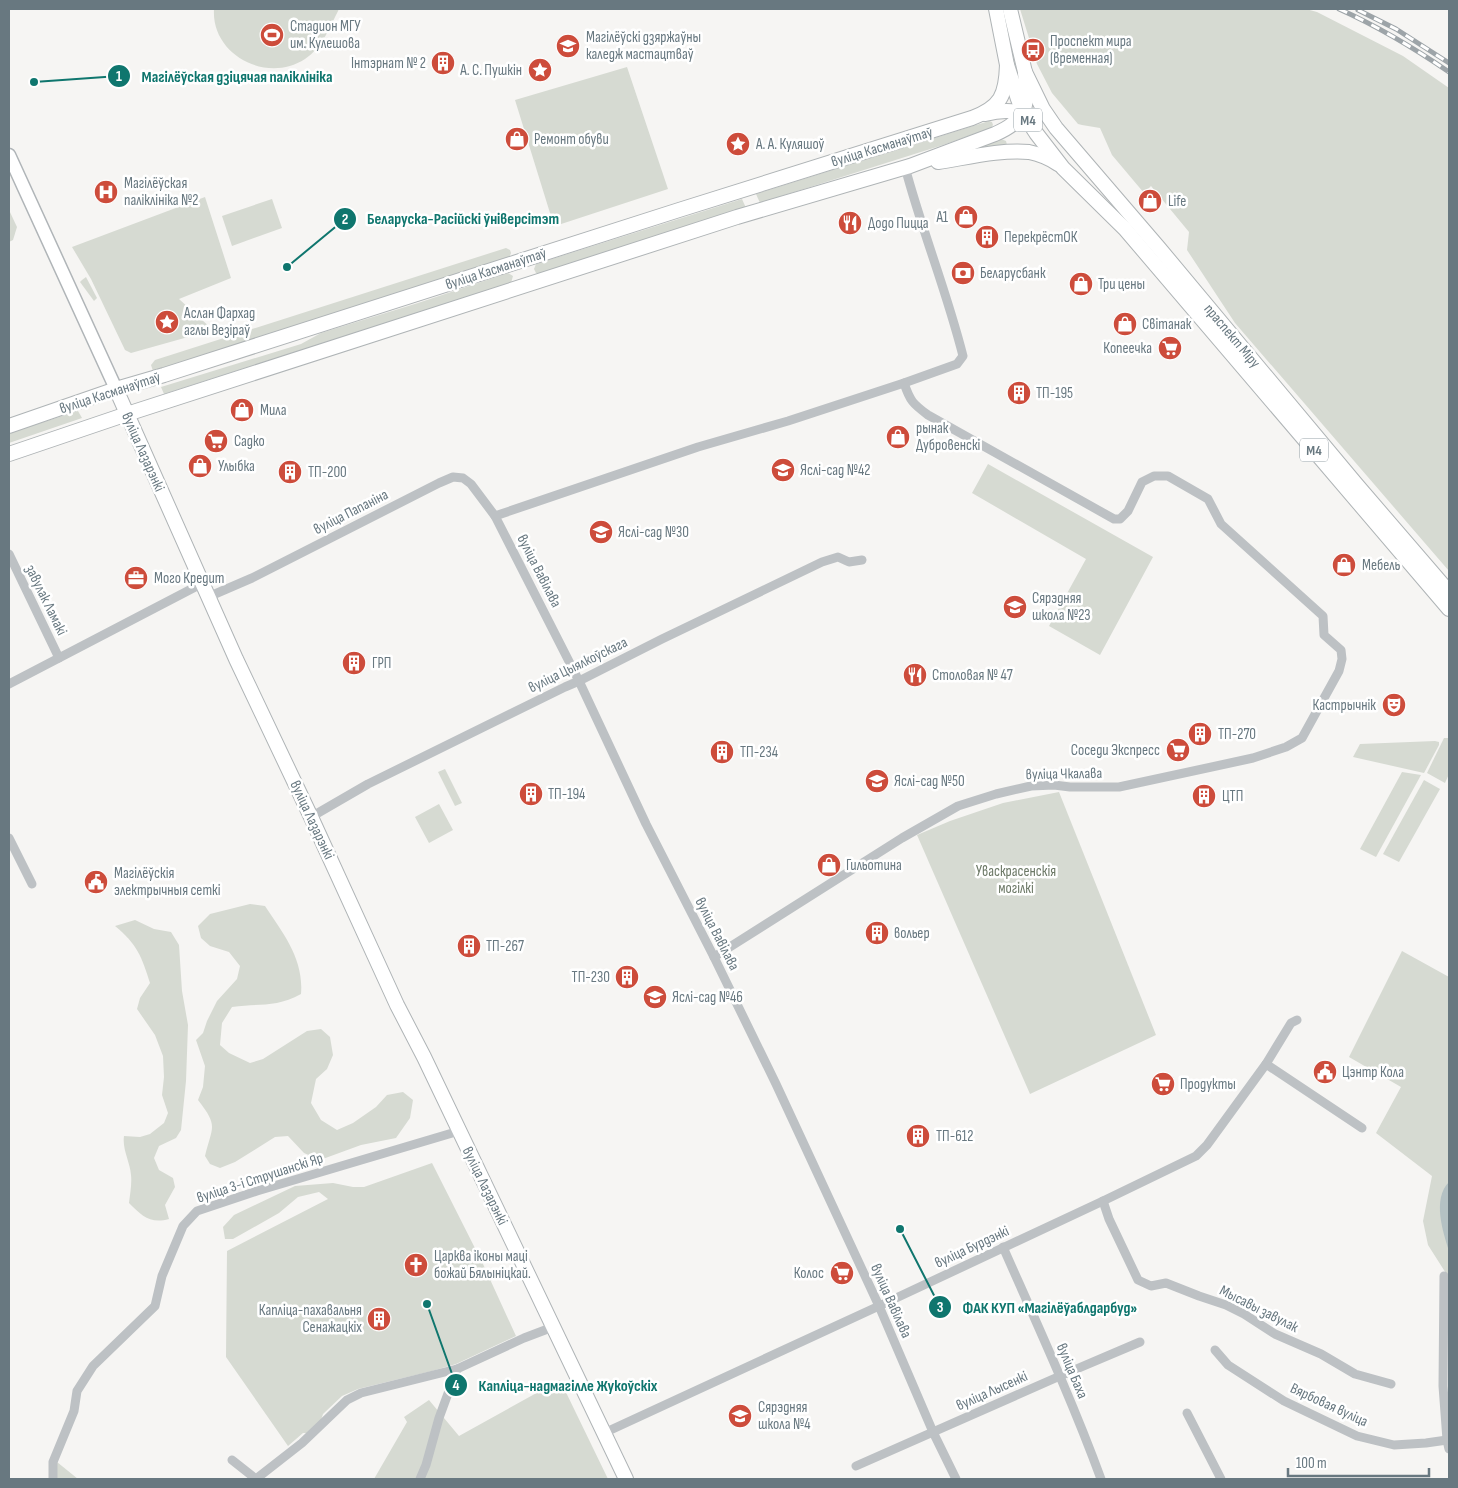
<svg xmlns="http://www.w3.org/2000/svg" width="1458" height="1488" font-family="'Sofia Sans Condensed',sans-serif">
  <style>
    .green { fill: #d6dad2 }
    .water { fill: #b4c1c3 }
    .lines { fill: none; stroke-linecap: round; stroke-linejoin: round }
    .secondary-casing { stroke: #b0b5b8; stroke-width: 15 }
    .primary-casing { stroke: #afb4b6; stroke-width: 16 }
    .street { stroke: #bdc1c4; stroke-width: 9 }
    .secondary { stroke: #fff; stroke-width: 12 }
    .primary { stroke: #fff; stroke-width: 14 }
    .rail-casing { stroke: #9da4a8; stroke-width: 5 }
    .rail { stroke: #fff; stroke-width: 3; stroke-dasharray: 9; stroke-linecap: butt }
    .labels { text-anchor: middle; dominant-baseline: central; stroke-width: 5; stroke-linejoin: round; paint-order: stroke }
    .shield { fill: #fff; stroke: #95a0a6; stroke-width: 1 }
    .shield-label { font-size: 14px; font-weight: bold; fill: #687880 }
    .poi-label { font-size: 15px; fill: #687880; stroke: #fff; text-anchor: start }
    .street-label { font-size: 15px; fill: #687880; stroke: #fff }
    .park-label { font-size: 15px; fill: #6c7866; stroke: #fff }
    .leader { fill: none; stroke: #0f766e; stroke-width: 2 }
    .callout-dot { fill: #0f766e; stroke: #fff; stroke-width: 2 }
    .mark-label { font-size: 15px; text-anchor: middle; font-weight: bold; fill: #fff }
    .callout-label { font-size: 16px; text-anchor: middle; font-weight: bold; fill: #0f766e; stroke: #fff; stroke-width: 5; stroke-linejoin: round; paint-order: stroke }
  </style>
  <rect width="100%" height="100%" fill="#f6f5f3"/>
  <g class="green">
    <path d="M214 9H339C330 27 322 48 305 59 267 84 211 55 214 9Z"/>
    <path d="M1020 9H1306L1317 12 1403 56 1449 88V571L1235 323 1187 250 1189 232 1151 186 1144 193 1112 155 1100 128 1082 125 1078 124 1052 93 1037 64Z"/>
    <path d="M627 67 668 189 552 227 550 213 515 100Z"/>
    <path d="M989 121 992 122 993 125 991 128 943 145 760 203 756 194Z"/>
    <path d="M1001 139 1006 141 1007 145 958 152Z"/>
    <path d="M205 197 231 278 179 299 213 330 131 353 125 350 91 279 72 247Z"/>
    <path d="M272 199 282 228 232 246 222 216Z"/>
    <path d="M742 199 746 208 540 273H536L534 269 536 264Z"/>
    <path d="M9 210 17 227 13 240 9 242Z"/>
    <path d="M506 248 510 250 511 253 509 258 232 347 153 371 151 365 155 360Z"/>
    <path d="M508 273 513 276 511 283 164 394 161 387 301 344 321 333 418 303Z"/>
    <path d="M86 277 97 298 94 301 80 282 82 280Z"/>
    <path d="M78 411 82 418 9 443V433Z"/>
    <path d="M988 464 1153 557 1100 655 1049 626 1086 559 972 493Z"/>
    <path d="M1444 738H1449V774L1445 783 1427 773Z"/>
    <path d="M1435 741 1439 742V745L1424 773 1353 757 1360 744Z"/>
    <path d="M445 769 462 803 455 806 438 772Z"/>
    <path d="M1402 772 1421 775 1376 857 1360 849Z"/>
    <path d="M1424 780 1440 789 1399 862 1383 854Z"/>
    <path d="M1059 792 1156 1035 1030 1094 917 835 950 821 1003 803Z"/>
    <path d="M439 804 453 830 429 843 415 817Z"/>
    <path d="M250 904 265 906C283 933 304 959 301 994 276 1008 259 1003 232 1007L222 1023 220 1045 229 1053 250 1063 263 1059 307 1031 321 1029 330 1037 333 1055 327 1069 316 1079 311 1103 321 1120 337 1130 353 1123 376 1107 387 1095 403 1092 413 1100 410 1118 396 1138 361 1145 320 1160 304 1153 288 1136 275 1137 235 1162 220 1168 210 1164 205 1156C212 1126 219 1127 198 1100L203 1087 205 1066 196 1040 203 1033 207 1021 217 1001 237 979 240 966 229 952 210 946 201 938 198 926 210 914Z"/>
    <path d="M135 920 154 929 171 932 179 945 182 991 188 1025 186 1081 181 1130 176 1138 159 1146 154 1158 159 1170 173 1178 175 1187 165 1205 169 1219C150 1224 142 1216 129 1203 130 1194 132 1184 131 1175 130 1162 122 1149 124 1136L140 1137 150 1134 164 1123 168 1113 162 1095 164 1077 163 1056 155 1035 137 1009 140 998 150 983C142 957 137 944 115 926Z"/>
    <path d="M1402 951 1449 977V1278L1428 1245 1423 1221 1432 1176 1376 1133 1401 1087 1349 1057Z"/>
    <path d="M432 1163 483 1264 516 1336 456 1364 432 1371 358 1389 342 1396 323 1414 321 1420 308 1433H303L288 1446 226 1357 227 1251 328 1199 319 1192 298 1197 279 1213 233 1239H225L223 1227 234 1215 295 1186 333 1183 353 1187H364Z"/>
    <path d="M560 1380 608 1479H374L407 1422 404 1417 429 1400 459 1436Z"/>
    <path d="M57 1462 78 1479H56L55 1471Z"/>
  </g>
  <path class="water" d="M1449 1182V1251C1443 1232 1432 1199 1449 1182Z"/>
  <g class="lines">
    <g class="secondary-casing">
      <path id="secondary" d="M9 155 116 389"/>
    </g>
    <g class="primary-casing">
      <g id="primary">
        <path d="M996 9 1007 65 1018 99 1023 113 1036 133 1063 168 1125 229 1449 609"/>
        <path d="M1010 9 1025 72 1043 109 1056 128 1159 248 1356 484 1449 592"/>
        <path d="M985 114C1000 110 1015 109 1030 116"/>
        <path d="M938 162C965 158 1002 149 1029 152 1039 154 1049 158 1058 164"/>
        <path d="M116 389 236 659 311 817 397 1005 424 1057 626 1479"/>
        <path d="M9 426 116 389 164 375 679 210 972 118C1001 107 1006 95 1007 65"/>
        <path d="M9 454 127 414 737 217 910 166 995 134C1028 120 1028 105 1025 72"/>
      </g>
    </g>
    <g class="street">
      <path d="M495 516 698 447 788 421 904 383 957 364 963 356C947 292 922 231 905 167"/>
      <path d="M9 554 59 658"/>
      <path d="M208 597 252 578 439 483 453 477 463 478 471 484 495 516 579 681 646 824 714 957 776 1084 879 1306 933 1432 956 1479"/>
      <path d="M9 684 201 584"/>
      <path d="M311 817 368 784 565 687 579 681 662 639 822 562 838 557 849 562 862 560"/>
      <path d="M9 838 32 884"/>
      <path d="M714 957 902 838 958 806 996 794 1031 786 1054 785 1070 787H1119L1253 758 1286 747 1302 738 1339 671 1342 659 1341 650 1324 635 1323 616 1221 524 1208 499 1168 476H1154L1142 482 1128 511 1120 519H1114L928 415C913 404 910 401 904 383"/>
      <path d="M1266 1064 1362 1128"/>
      <path d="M1103 1201 1109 1219 1138 1280 1151 1286 1166 1283 1199 1296 1226 1305 1244 1314 1275 1334 1321 1354 1355 1374 1391 1384"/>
      <path d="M1003 1247C1037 1324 1072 1400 1101 1479"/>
      <path d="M1444 1276 1443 1386 1447 1440 1449 1449"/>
      <path d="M1215 1350 1228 1365 1284 1401 1357 1436 1394 1445 1426 1443 1447 1440"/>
      <path d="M1187 1413 1221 1479"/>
      <path d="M604 1433 879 1306 1103 1201 1196 1156 1207 1145 1266 1064 1291 1023 1297 1020"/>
      <path d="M232 1460 256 1479"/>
      <path d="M856 1466 1060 1376 1140 1342"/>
      <path d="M53 1479V1462L74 1411 77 1391 93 1366 155 1306 162 1276 183 1226 197 1211 257 1191 459 1131"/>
      <path d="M256 1479 302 1443 347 1400 361 1393 457 1369 524 1338 553 1327"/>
      <path d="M420 1479 426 1465 439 1418 457 1369"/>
    </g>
    <use href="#secondary" class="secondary"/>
    <use href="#primary" class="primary"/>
    <g class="rail-casing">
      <g id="rail">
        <path d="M1339 9C1377 26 1414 48 1449 72"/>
        <path d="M1358 10 1396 29 1449 63"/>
      </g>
    </g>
    <use href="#rail" class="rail"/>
  </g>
  <defs>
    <g id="stadium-disc" transform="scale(1.25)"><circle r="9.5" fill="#cd4c3b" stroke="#fff"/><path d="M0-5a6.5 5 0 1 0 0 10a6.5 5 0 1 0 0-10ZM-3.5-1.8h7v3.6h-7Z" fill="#fff"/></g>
    <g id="university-disc" transform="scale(1.25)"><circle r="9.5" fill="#cd4c3b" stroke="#fff"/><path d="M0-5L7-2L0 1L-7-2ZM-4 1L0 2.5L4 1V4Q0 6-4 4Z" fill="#fff"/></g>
    <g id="bus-disc" transform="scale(1.25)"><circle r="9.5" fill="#cd4c3b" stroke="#fff"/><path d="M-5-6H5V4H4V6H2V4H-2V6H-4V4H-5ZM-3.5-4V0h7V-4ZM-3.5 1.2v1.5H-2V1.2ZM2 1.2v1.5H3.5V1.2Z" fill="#fff"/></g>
    <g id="building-disc" transform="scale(1.25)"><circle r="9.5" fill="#cd4c3b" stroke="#fff"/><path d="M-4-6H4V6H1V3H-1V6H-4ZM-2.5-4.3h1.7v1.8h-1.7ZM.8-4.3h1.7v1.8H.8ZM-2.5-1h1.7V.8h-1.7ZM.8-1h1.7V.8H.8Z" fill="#fff"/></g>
    <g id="sight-disc" transform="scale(1.25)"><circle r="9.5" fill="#cd4c3b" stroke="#fff"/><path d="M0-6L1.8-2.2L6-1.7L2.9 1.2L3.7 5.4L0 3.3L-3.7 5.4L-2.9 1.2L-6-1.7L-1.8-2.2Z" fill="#fff"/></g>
    <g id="shop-disc" transform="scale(1.25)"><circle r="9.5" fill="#cd4c3b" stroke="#fff"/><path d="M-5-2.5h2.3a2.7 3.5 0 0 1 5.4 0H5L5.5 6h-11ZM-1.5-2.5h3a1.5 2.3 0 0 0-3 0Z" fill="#fff"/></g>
    <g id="hospital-disc" transform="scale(1.25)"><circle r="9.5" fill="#cd4c3b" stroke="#fff"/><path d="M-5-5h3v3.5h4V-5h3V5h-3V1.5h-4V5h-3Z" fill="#fff"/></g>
    <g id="restaurant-disc" transform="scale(1.25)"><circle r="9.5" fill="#cd4c3b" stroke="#fff"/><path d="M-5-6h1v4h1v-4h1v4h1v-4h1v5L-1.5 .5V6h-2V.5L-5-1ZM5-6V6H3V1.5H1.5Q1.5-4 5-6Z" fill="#fff"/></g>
    <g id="bank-disc" transform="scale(1.25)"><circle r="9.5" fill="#cd4c3b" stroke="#fff"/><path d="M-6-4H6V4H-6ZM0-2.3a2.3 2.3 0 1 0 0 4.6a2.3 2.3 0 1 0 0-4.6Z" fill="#fff"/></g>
    <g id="supermarket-disc" transform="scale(1.25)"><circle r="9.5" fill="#cd4c3b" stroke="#fff"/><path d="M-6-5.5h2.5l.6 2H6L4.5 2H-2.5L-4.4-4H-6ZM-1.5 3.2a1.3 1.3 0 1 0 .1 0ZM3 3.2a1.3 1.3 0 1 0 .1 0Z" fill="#fff"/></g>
    <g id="school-disc" transform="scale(1.25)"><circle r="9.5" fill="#cd4c3b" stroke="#fff"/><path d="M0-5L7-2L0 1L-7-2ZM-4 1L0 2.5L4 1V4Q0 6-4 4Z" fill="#fff"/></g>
    <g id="office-disc" transform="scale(1.25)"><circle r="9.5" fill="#cd4c3b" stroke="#fff"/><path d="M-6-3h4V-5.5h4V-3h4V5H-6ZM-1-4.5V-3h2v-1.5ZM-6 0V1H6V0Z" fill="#fff"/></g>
    <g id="theatre-disc" transform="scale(1.25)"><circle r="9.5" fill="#cd4c3b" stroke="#fff"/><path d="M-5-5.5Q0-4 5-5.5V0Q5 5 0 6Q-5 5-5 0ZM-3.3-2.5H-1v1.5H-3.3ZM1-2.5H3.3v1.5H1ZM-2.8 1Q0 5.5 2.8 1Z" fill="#fff"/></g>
    <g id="civic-disc" transform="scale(1.25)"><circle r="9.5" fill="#cd4c3b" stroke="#fff"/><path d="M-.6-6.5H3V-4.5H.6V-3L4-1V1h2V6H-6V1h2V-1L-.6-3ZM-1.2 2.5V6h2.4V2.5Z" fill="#fff"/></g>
    <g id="church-disc" transform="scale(1.25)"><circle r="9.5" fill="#cd4c3b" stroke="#fff"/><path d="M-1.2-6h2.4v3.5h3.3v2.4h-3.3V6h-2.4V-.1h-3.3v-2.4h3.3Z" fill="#fff"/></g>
  </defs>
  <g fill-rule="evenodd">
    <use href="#stadium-disc" x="272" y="35"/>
    <use href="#university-disc" x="568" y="46"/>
    <use href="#bus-disc" x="1033" y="50"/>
    <use href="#building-disc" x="443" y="63"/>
    <use href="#sight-disc" x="540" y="70"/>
    <use href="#shop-disc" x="517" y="139"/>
    <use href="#sight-disc" x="738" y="144"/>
    <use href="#hospital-disc" x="106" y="192"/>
    <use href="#shop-disc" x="1150" y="201"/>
    <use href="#shop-disc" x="966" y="217"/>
    <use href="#restaurant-disc" x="850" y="223"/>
    <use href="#building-disc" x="987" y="237"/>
    <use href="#bank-disc" x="963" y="273"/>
    <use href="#shop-disc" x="1081" y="284"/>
    <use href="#sight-disc" x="167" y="322"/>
    <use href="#shop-disc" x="1125" y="324"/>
    <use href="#supermarket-disc" x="1170" y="348"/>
    <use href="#building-disc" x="1019" y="393"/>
    <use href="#shop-disc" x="242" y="410"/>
    <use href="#shop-disc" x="898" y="437"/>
    <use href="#supermarket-disc" x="216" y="441"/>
    <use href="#shop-disc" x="200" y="466"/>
    <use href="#school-disc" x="783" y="470"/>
    <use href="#building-disc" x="290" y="472"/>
    <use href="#school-disc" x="601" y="532"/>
    <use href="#shop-disc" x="1344" y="565"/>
    <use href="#office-disc" x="136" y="578"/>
    <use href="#school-disc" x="1015" y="607"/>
    <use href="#building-disc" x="354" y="663"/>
    <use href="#restaurant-disc" x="915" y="675"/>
    <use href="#theatre-disc" x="1394" y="705"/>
    <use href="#building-disc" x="1200" y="734"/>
    <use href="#supermarket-disc" x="1178" y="750"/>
    <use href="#building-disc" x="722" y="752"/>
    <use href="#school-disc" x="877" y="781"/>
    <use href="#building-disc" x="531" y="794"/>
    <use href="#building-disc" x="1204" y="796"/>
    <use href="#shop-disc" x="829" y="865"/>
    <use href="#civic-disc" x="96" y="882"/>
    <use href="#building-disc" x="877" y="933"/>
    <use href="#building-disc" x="469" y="946"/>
    <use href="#building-disc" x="627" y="977"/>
    <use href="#school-disc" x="655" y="997"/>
    <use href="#civic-disc" x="1325" y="1072"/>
    <use href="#supermarket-disc" x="1163" y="1084"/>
    <use href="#building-disc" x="918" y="1136"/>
    <use href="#church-disc" x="416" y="1265"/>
    <use href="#supermarket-disc" x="842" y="1273"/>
    <use href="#building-disc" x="379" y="1319"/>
    <use href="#school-disc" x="740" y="1416"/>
  </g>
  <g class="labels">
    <g class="shield">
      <rect x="1014" y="108.5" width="28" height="23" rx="4"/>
      <rect x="1300" y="438.5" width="28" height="23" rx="4"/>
    </g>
    <g class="shield-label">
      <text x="1028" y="120">М4</text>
      <text x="1314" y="450">М4</text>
    </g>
    <g class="poi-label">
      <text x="290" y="26">Стадион МГУ<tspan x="290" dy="17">им. Кулешова</tspan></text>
      <text x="586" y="37">Магілёўскі дзяржаўны<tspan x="586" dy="17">каледж мастацтваў</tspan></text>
      <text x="1050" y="41">Проспект мира<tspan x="1050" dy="17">(временная)</tspan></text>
      <text x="426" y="63" text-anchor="end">Інтэрнат № 2</text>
      <text x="522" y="70" text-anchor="end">А. С. Пушкін</text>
      <text x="534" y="139">Ремонт обуви</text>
      <text x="756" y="144">А. А. Куляшоў</text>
      <text x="124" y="183">Магілёўская<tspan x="124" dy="17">паліклініка №2</tspan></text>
      <text x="1168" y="201">Life</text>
      <text x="948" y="217" text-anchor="end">A1</text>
      <text x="868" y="223">Додо Пицца</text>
      <text x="1004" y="237">ПерекрёстОК</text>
      <text x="980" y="273">Беларусбанк</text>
      <text x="1098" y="284">Три цены</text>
      <text x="184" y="313">Аслан Фархад<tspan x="184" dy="17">аглы Везіраў</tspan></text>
      <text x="1142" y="324">Світанак</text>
      <text x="1152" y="348" text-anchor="end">Копеечка</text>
      <text x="1036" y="393">ТП-195</text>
      <text x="260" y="410">Мила</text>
      <text x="916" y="428">рынак<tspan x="916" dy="17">Дубровенскі</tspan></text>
      <text x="234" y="441">Садко</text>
      <text x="218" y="466">Улыбка</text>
      <text x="800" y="470">Яслі-сад №42</text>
      <text x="308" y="472">ТП-200</text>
      <text x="618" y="532">Яслі-сад №30</text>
      <text x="1362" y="565">Мебель</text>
      <text x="154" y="578">Мого Кредит</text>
      <text x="1032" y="598">Сярэдняя<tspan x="1032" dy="17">школа №23</tspan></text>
      <text x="372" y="663">ГРП</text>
      <text x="932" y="675">Столовая № 47</text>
      <text x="1376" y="705" text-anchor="end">Кастрычнік</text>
      <text x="1218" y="734">ТП-270</text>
      <text x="1160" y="750" text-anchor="end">Соседи Экспресс</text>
      <text x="740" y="752">ТП-234</text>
      <text x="894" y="781">Яслі-сад №50</text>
      <text x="548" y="794">ТП-194</text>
      <text x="1222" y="796">ЦТП</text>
      <text x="846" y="865">Гильотина</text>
      <text x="114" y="873">Магілёўскія<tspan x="114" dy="17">электрычныя сеткі</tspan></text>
      <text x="894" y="933">вольер</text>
      <text x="486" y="946">ТП-267</text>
      <text x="610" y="977" text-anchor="end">ТП-230</text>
      <text x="672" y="997">Яслі-сад №46</text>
      <text x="1342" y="1072">Цэнтр Кола</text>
      <text x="1180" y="1084">Продукты</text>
      <text x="936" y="1136">ТП-612</text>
      <text x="434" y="1256">Царква іконы маці<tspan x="434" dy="17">божай Бялыніцкай.</tspan></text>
      <text x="824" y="1273" text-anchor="end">Колос</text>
      <text x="362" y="1310" text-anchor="end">Капліца-пахавальня<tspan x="362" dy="17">Сенажацкіх</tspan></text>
      <text x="758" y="1407">Сярэдняя<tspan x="758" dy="17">школа №4</tspan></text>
    </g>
    <g class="street-label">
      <text transform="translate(882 147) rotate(-17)">вуліца Касманаўтаў</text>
      <text transform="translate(496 269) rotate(-18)">вуліца Касманаўтаў</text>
      <text transform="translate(1232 336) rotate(50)">праспект Міру</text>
      <text transform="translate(110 393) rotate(-18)">вуліца Касманаўтаў</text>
      <text transform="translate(143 452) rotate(66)">вуліца Лазарэнкі</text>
      <text transform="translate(351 512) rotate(-27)">вуліца Папаніна</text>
      <text transform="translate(539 571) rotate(63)">вуліца Вавілава</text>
      <text transform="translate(46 600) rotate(64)">завулак Ламакі</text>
      <text transform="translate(578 665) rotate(-26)">вуліца Цыялкоўскага</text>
      <text transform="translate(1064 774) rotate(-1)">вуліца Чкалава</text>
      <text transform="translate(312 820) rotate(65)">вуліца Лазарэнкі</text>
      <text transform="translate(717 934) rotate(63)">вуліца Вавілава</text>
      <text transform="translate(260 1178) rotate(-18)">вуліца 3-і Струшанскі Яр</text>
      <text transform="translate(485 1186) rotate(64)">вуліца Лазарэнкі</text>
      <text transform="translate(972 1247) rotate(-25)">вуліца Бурдэнкі</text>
      <text transform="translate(891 1301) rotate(66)">вуліца Вавілава</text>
      <text transform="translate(1259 1309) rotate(27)">Мысавы завулак</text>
      <text transform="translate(1072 1371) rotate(67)">вуліца Баха</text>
      <text transform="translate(992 1391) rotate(-24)">вуліца Лысенкі</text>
      <text transform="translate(1329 1405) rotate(25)">Вярбовая вуліца</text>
    </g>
    <g class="park-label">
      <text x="1016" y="871">Уваскрасенскія<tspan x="1016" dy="17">могілкі</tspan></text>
    </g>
  </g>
  <path class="leader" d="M34 82L119 76M287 267L345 219M900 1229L940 1307M427 1304L456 1385"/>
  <g class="callout-dot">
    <circle cx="34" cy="82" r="5"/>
    <circle cx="287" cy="267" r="5"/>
    <circle cx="900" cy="1229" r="5"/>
    <circle cx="427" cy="1304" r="5"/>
    <circle cx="119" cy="76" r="12"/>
    <circle cx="345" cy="219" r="12"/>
    <circle cx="940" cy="1307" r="12"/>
    <circle cx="456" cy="1385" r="12"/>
  </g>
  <g class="mark-label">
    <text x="119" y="81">1</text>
    <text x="345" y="224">2</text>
    <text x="940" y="1312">3</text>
    <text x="456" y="1390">4</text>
  </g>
  <g class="callout-label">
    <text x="237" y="82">Магілёўская дзіцячая паліклініка</text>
    <text x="463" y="224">Беларуска-Расійскі ўніверсітэт</text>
    <text x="1050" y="1313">ФАК КУП «Магілёўаблдарбуд»</text>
    <text x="568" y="1391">Капліца-надмагілле Жукоўскіх</text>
  </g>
  <rect width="1458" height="1488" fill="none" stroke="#687880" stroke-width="20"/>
  <path d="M1288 1468v8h141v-8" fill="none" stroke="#687880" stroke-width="2.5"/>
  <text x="1296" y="1468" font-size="15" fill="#687880" stroke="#ffffff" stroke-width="4" paint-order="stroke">100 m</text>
</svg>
